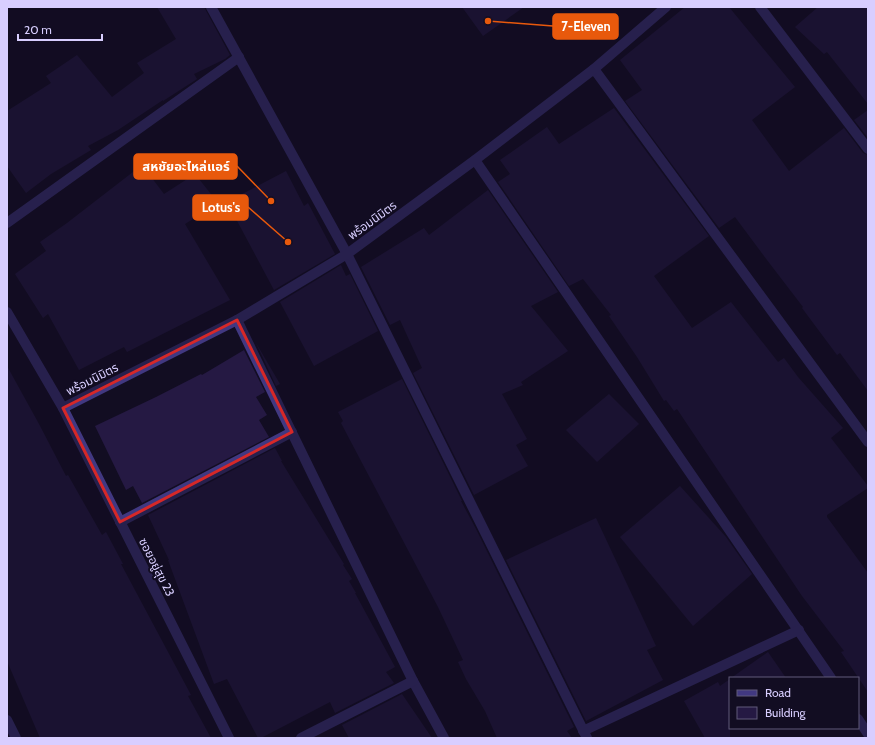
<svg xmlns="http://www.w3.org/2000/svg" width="875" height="745" font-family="Cabin,'Noto Sans Thai',sans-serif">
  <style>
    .building { fill: #251943 }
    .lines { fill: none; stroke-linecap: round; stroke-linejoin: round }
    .street { stroke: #413881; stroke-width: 10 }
    .marked { fill: none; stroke: #d62828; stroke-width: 3; stroke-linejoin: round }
    .labels { text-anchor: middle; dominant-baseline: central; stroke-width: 4; stroke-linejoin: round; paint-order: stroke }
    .street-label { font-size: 12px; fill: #d8ceff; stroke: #120d22 }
    .leader { fill: none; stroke: #e8590c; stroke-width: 1.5 }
    .callout-dot { fill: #e8590c; stroke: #120d22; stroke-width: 1.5 }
    .callout { fill: #e8590c; stroke: #e8590c; stroke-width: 1.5 }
    .callout-label { font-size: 13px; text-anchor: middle; font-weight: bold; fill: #fff }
  </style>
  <rect width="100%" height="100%" fill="#120d22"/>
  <g class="building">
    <path d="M157 7H204L230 55 225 59 194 74 197 79 194 81 163 101V100L118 130 88 146 91 150 51 174 26 193 7 166V111L51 83 46 76 77 55 112 97 144 73 137 63 176 39Z"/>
    <path d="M462 7H524L483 36Z"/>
    <path d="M685 7H729L795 87 752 120 789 171 844 128 863 153 868 155V391L840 353 837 355 802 308 803 307 767 260 735 217 719 228 625 101 642 90 620 60Z"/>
    <path d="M818 7H868V104L827 52 824 54 795 27Z"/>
    <path d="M614 108 709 236 654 276 692 328 731 302 778 362 784 358 798 377 843 428 831 438 868 486V488L827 515V517L868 573V692L841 652 844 651 802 596 677 409 674 411 666 400 664 401 637 357 609 316 611 315 583 279 569 286 498 182 510 174 500 160 547 127 559 144Z"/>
    <path d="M868 110V138L854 120Z"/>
    <path d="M142 165 164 194 195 174 218 203 185 224 230 300 127 352 124 347 79 370 48 314 43 318 15 274 46 251 40 242 67 223Z"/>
    <path d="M286 171 304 206 308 203 335 254 274 290 227 202Z"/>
    <path d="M488 190 558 292 531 306 568 351 521 382 523 385 502 394 527 439 516 445 528 466 474 495 413 373 422 368 400 320 390 325 361 267 424 228 429 235Z"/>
    <path d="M341 265 346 276 350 274 378 331 314 366 280 302Z"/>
    <path d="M256 343 280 384 276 386Z"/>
    <path d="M244 350 265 392 256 397 267 415 259 420 269 437 142 503 133 486 126 490 95 426 156 397 201 374 202 375Z"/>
    <path d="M7 366 39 424 66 476 68 475 102 535 106 532 123 564H121L191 695 188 696 211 738H40L7 661Z"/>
    <path d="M402 379 462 501H461L476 529 574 727 567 731 572 738H497L485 711 466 679 458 662 463 660 438 607 341 423 343 421 338 412Z"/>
    <path d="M609 394 639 424 597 462 566 430Z"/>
    <path d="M275 448 282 461H281L344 564 343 565 352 579 349 581 356 593H355L395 667 386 672 394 683 335 713 330 702 261 738H258L227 679 214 684 168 560H169L148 515Z"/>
    <path d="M680 486 726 537 752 574 693 626 620 537Z"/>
    <path d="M596 518 656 646 647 650 663 680 586 721 506 560Z"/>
    <path d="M768 652 786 678H731Z"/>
    <path d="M730 679V738H705L684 701 718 682 720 686Z"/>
    <path d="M402 694 432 738H349L342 725Z"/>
  </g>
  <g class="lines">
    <g class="street">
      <path d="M211 7 347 254 587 738"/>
      <path d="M760 7 868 149"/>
      <path d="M594 69 868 442"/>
      <path d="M475 160 831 678"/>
      <path d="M7 223 239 57"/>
      <path d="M7 312 63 408 229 738"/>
      <path d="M237 320 413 681 444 738"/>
      <path d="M63 408 237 320 347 254 475 160 594 69 666 7"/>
      <path d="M120 522 292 432"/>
      <path d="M858 719 868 734"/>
      <path d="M7 720 16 738"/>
      <path d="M583 731 799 630"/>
      <path d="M301 738 413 681"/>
    </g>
  </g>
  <path d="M0 0H875V745H0ZM237 320 292 432 120 522 63 408Z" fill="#120d22" fill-opacity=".55" fill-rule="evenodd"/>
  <path class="marked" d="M237 320 292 432 120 522 63 408Z"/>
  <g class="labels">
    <g class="street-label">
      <text transform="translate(372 220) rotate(-36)">พร้อมนิมิตร</text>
      <text transform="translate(92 379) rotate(-27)">พร้อมนิมิตร</text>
      <text transform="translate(157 567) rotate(63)">ซอยอยู่สุข 23</text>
    </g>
  </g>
  <path class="leader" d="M488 21L553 26M271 201L237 166M288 242L248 207"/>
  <g class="callout-dot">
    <circle cx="488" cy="21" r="4"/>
    <circle cx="271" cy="201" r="4"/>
    <circle cx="288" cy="242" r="4"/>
  </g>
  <g class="callout">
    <rect x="553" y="14" width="65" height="25" rx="4"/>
    <rect x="134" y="154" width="103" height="25" rx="4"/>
    <rect x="193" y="195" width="55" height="25" rx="4"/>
  </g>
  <g class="callout-label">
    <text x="586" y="31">7-Eleven</text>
    <text x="186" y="171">สหชัยอะไหล่แอร์</text>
    <text x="221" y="212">Lotus's</text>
  </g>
  <rect width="875" height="745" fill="none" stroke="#d8ceff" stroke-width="16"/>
  <rect x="729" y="677" width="130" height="52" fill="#120d22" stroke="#615a7a"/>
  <rect x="737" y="690" width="20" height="6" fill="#413881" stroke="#615a7a"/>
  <text x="765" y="697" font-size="12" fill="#d8ceff">Road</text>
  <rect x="737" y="707" width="20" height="12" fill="#251943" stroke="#615a7a"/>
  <text x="765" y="717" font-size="12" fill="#d8ceff">Building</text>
  <path d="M18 34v6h84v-6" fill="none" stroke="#d8ceff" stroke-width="2"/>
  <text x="24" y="34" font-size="12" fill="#d8ceff" stroke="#120d22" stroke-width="3" paint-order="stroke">20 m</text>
</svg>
